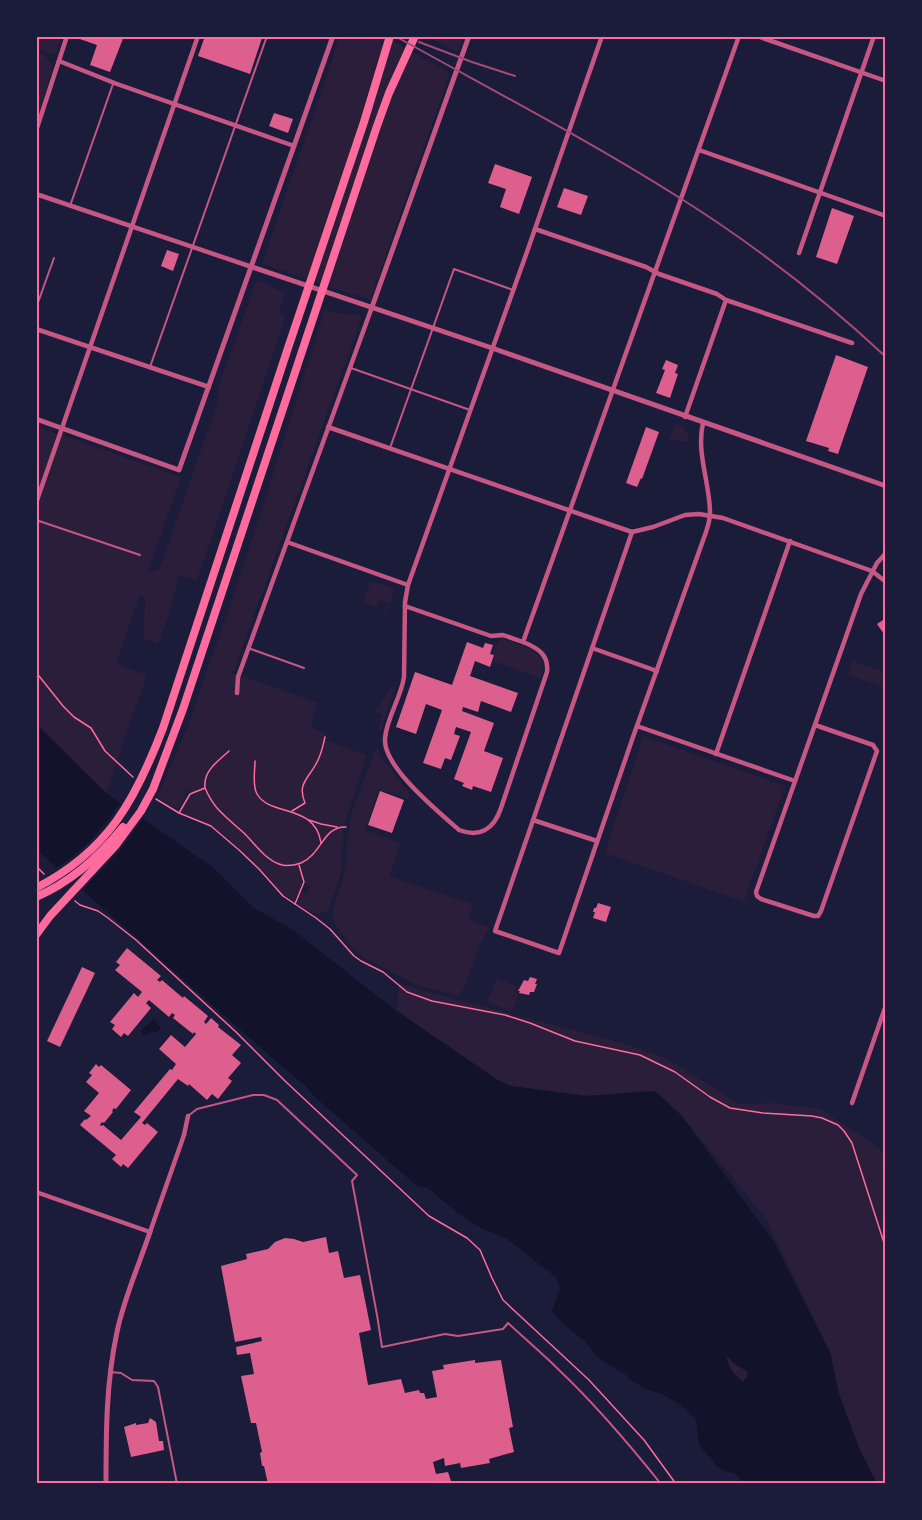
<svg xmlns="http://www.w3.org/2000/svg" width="922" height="1520" font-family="'Space Grotesk',sans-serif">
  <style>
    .green { fill: #2a1e3b }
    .water { fill: #12122b; fill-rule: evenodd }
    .pier { fill: #1b1b3a }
    .building { fill: #dd5f8e }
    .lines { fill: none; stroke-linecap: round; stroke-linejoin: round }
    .path { stroke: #ff6b9d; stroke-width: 1.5 }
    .service { stroke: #c65784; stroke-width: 2 }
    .minor { stroke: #c65784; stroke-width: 4.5 }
    .tertiary { stroke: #c65784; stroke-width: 5 }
    .motorway { stroke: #ff6b9d; stroke-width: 8 }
    .rail { stroke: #a44b75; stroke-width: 2 }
    .neatline { fill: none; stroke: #ff6b9d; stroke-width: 2 }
  </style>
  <rect width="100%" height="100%" fill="#1b1b3a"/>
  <g class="green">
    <path d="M36 36H61L57 52 54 54C47 53 41 50 36 46Z"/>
    <path d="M340 36H384L450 73 370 300 262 264Z"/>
    <path d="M425 36H463L458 52Z"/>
    <path d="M36 50 46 57 53 65 36 124Z"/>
    <path d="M258 280 286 294 278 313 286 316 197 580 179 575 171 609 158 644 143 638 145 597 140 595 116 664 147 675 106 793 36 724V426L181 477 148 573 158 570 161 565 219 398 218 389 255 284Z"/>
    <path d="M325 309 335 313 355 314 362 317 234 671 231 672 318 703 311 724 313 728 326 733 325 740 367 755 344 824 341 870 338 884 327 911C316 918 307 910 297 904L302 892 307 894 311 886 306 884 304 875 301 876 302 884 294 902 291 900 290 897 284 896 266 874 224 834 209 824 182 813C182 807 188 797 193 793L189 789 179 808 177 809 157 797 189 724 254 534Z"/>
    <path d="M675 424 684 427 691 442 669 440Z"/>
    <path d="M371 581 395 589 385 616H384L388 603 380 600 377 607 363 602Z"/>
    <path d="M500 638C521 646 550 649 541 678L493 661 495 654 492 653 496 644H497Z"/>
    <path d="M852 661 886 672V688L848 675Z"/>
    <path d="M397 680 381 730 378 731 383 714 375 712Z"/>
    <path d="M643 736 785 786 744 902 605 853Z"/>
    <path d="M377 746 381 757 410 794 408 799 379 789 365 830 401 843 389 876 473 904 468 920 490 928 480 944 464 989 456 996 415 984 364 958 349 944 333 921V911L346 866 347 844 351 815Z"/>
    <path d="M497 978 517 987 515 992 519 994 511 1012 487 1001Z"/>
    <path d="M399 984 629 1045 666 1058 739 1104 772 1103 820 1109 872 1143 886 1155V1484H877L859 1448 838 1392 830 1353 766 1219 681 1115 655 1091 587 1096 511 1086 485 1075 397 1010Z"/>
    <path d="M726 1355 736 1365 747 1371V1377L743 1382C733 1374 728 1368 726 1355Z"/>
  </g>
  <g class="water">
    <path d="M36 724 106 793 215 869 254 908 293 930 395 1010 498 1080 511 1086 587 1096 655 1091 681 1115 774 1242 830 1352 839 1394 859 1448 877 1484H744L735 1473 724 1471 717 1466 699 1445 696 1420 681 1405 664 1395 646 1389 632 1381 625 1374 615 1369 596 1356 585 1341 563 1324 552 1311 560 1289 556 1277 507 1239 483 1229 460 1215 428 1188 417 1186 316 1098 306 1086 270 1056 36 849ZM727 1356 736 1365 747 1371V1377L743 1382C734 1375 727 1367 727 1356Z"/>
    <path d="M153 1020 156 1021 161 1029 156 1033 153 1031 144 1036 140 1031Z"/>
  </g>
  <path class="pier" d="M122 800 145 816 120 850 81 892 55 869 71 858 91 840 109 819Z"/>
  <g class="building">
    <path d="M71 36H124L110 72 90 65 97 45Z"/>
    <path d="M205 36H255L262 38 250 74 198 56Z"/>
    <path d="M274 113 293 119 288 133 269 126Z"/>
    <path d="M495 164 532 177 519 214 500 207 506 189 488 183Z"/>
    <path d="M564 188 588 196 581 215 557 207Z"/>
    <path d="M832 208 854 216 837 264 816 257Z"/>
    <path d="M167 250 179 254 173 271 161 266Z"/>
    <path d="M836 355 868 367 838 454 828 451 829 448 806 441Z"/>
    <path d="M666 360 678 365 675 373 678 374 670 398 656 393 665 370 662 369Z"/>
    <path d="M646 427 659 432 642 479 641 478 637 487 626 483Z"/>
    <path d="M886 618V637L877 624Z"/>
    <path d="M467 642 483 648 485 643 493 645 490 654 494 655 490 667 475 661 470 676 518 693 511 712 481 701 478 712 463 707 462 711 494 723 484 751 503 758 491 792 473 786 472 790 462 786 464 783 454 779 471 732 456 727 454 734 460 736 451 760 445 758 441 769 423 763 442 710 426 704 416 734 396 727 415 672 452 685Z"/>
    <path d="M380 791 404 800 392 833 368 825Z"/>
    <path d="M598 903 611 907 606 922 593 918 595 912H593L594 908H596Z"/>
    <path d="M127 948 161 976 157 980 160 982 162 980 183 998 184 996 208 1016 204 1022 206 1024 211 1018 219 1025 218 1027 241 1045 232 1055 241 1063 228 1078 232 1081 218 1099 212 1094 207 1100 189 1084 188 1086 178 1079 142 1123 145 1125 147 1123 158 1132 128 1168 123 1164 121 1167 112 1159 116 1155 80 1125 85 1119 86 1120 91 1116 84 1111 99 1093 86 1082 92 1075 89 1073 96 1064 99 1067 101 1065 131 1090 116 1109 114 1108 112 1111 113 1112 104 1123 102 1122 100 1125 101 1126 103 1125 121 1140 141 1117 134 1112 170 1069 172 1070 176 1064 159 1049 171 1035 185 1047 196 1034 194 1032 193 1034 173 1018 175 1015 172 1013 169 1017 149 1000 146 1003 151 1008 128 1036 124 1033 121 1037 112 1029 115 1025 110 1022 134 993 138 997 142 992 115 970 120 965 116 962Z"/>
    <path d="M82 967 95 973 60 1047 47 1041Z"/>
    <path d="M530 977 537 979 535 984H537L534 992H530L529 995 519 993 520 991H518L524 980 528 981Z"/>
    <path d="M326 1237 329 1253 338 1251 344 1278 360 1275 371 1330 359 1333 368 1385 401 1379 405 1393 419 1390 420 1393H424L426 1399 437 1397 432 1371 444 1369 443 1365 475 1360V1363L501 1360 513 1427 509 1428 514 1452 489 1459 490 1463 461 1468 460 1463 445 1466 444 1458 433 1462 436 1474 448 1472 452 1484H268L264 1466H262L260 1453 262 1452 256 1423H251L241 1376 254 1374 250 1353 237 1355 236 1347 262 1341 261 1337 235 1342 221 1266 247 1259 246 1254 268 1249 275 1242 285 1238 294 1239 303 1242Z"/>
    <path d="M150 1418 156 1422 159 1441H163L164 1450 131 1457 124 1427 136 1423V1425L148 1423Z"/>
  </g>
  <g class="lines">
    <g class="path">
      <path d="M36 674 39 676 63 706 74 717 91 728 105 751 133 777"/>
      <path d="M255 761C255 771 252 785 257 794 270 817 315 803 321 843"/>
      <path d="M205 788C208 795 212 802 217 808 225 817 235 825 244 833 254 843 265 859 279 864 286 867 295 865 301 863 322 854 323 826 346 827"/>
      <path d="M156 799 179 813 211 826 239 850 259 869 283 896 316 918 330 929 354 956 361 961 383 972 407 992 432 1001 505 1015 530 1023 575 1041 640 1055 675 1072 710 1097 730 1108 763 1113 812 1116 822 1118 838 1125 844 1131 852 1143 886 1249"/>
      <path d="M292 811 305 803C297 784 308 779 316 764 321 756 323 746 325 737"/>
      <path d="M179 813 190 794 205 788C203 771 217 762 229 751"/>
      <path d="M309 820 321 824 337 827"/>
      <path d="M36 866 44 874"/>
      <path d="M75 901 80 905 98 911 108 918 136 940 236 1032 284 1080 429 1216 467 1238 480 1250 492 1278 503 1300 589 1380 644 1440 676 1484"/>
      <path d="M295 904 304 882 299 865"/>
    </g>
    <g class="service">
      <path d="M70 206 113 84"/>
      <path d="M36 308 54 258"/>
      <path d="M150 367 267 36"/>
      <path d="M351 368 470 410"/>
      <path d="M390 448 454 269 513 290"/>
      <path d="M36 520 140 555"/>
      <path d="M248 648 304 668"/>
      <path d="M188 1116 197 1109 253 1095H264L277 1100 357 1175 352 1181 377 1315 382 1347 445 1334 458 1336 503 1329 508 1323C525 1339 543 1354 559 1370 596 1405 629 1444 661 1484"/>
      <path d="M110 1372 121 1373 132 1380 154 1381 158 1387 177 1484"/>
    </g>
    <g class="minor">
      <path d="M602 36 528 249 408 585 405 602 404 677C401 698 386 719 385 739 383 767 439 812 459 830 480 838 494 829 501 808L547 672C549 655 538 648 523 642L739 36"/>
      <path d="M757 36 886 81"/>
      <path d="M59 61 117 84 294 146"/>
      <path d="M36 131 67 36"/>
      <path d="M699 150 886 216"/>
      <path d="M36 194 252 267"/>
      <path d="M535 229 646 267 659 274 717 294 726 300 852 343"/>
      <path d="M799 253 874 36"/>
      <path d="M36 329 209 387"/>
      <path d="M685 417 726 300"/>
      <path d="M328 427 632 532 653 527 685 515 699 514 723 518 872 571 886 582"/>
      <path d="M36 503 198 36"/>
      <path d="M632 532 495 931 559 953 633 737 706 532C708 526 710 519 710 513 710 483 696 453 703 423"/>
      <path d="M287 542 408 585"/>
      <path d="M405 606 491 636 503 635 523 642"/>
      <path d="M592 648 657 671"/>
      <path d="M237 693 238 677 372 307"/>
      <path d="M815 725 873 745 877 751 821 911 818 916H814L761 899 757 896 756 892 861 594 877 563 886 553"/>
      <path d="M637 726 795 781"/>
      <path d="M716 754 790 541"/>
      <path d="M533 820 597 841"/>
      <path d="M852 1103 886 1005"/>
      <path d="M36 1192 150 1232 184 1135 188 1116"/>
    </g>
    <g class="tertiary">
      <path d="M252 267 492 348 886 486"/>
      <path d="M372 307 469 36"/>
      <path d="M36 419 179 470 333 36"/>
      <path d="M106 1484C106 1433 106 1383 117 1332 124 1298 139 1265 150 1232"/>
    </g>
    <g class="motorway">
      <path d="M36 888C108 851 135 801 163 728L288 348 364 122 390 36"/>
      <path d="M36 897C71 882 99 857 123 827"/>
      <path d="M36 935 50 916 116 845 141 811 153 789 183 709 377 126 389 93 415 36"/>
    </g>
    <g class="rail">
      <path d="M395 36C490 89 588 140 680 198 753 244 823 298 886 357"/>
      <path d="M419 42 472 62 515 76"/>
    </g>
  </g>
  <rect width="922" height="1520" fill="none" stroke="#1b1b3a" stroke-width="75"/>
  <rect x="38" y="38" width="846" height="1444" class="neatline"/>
</svg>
